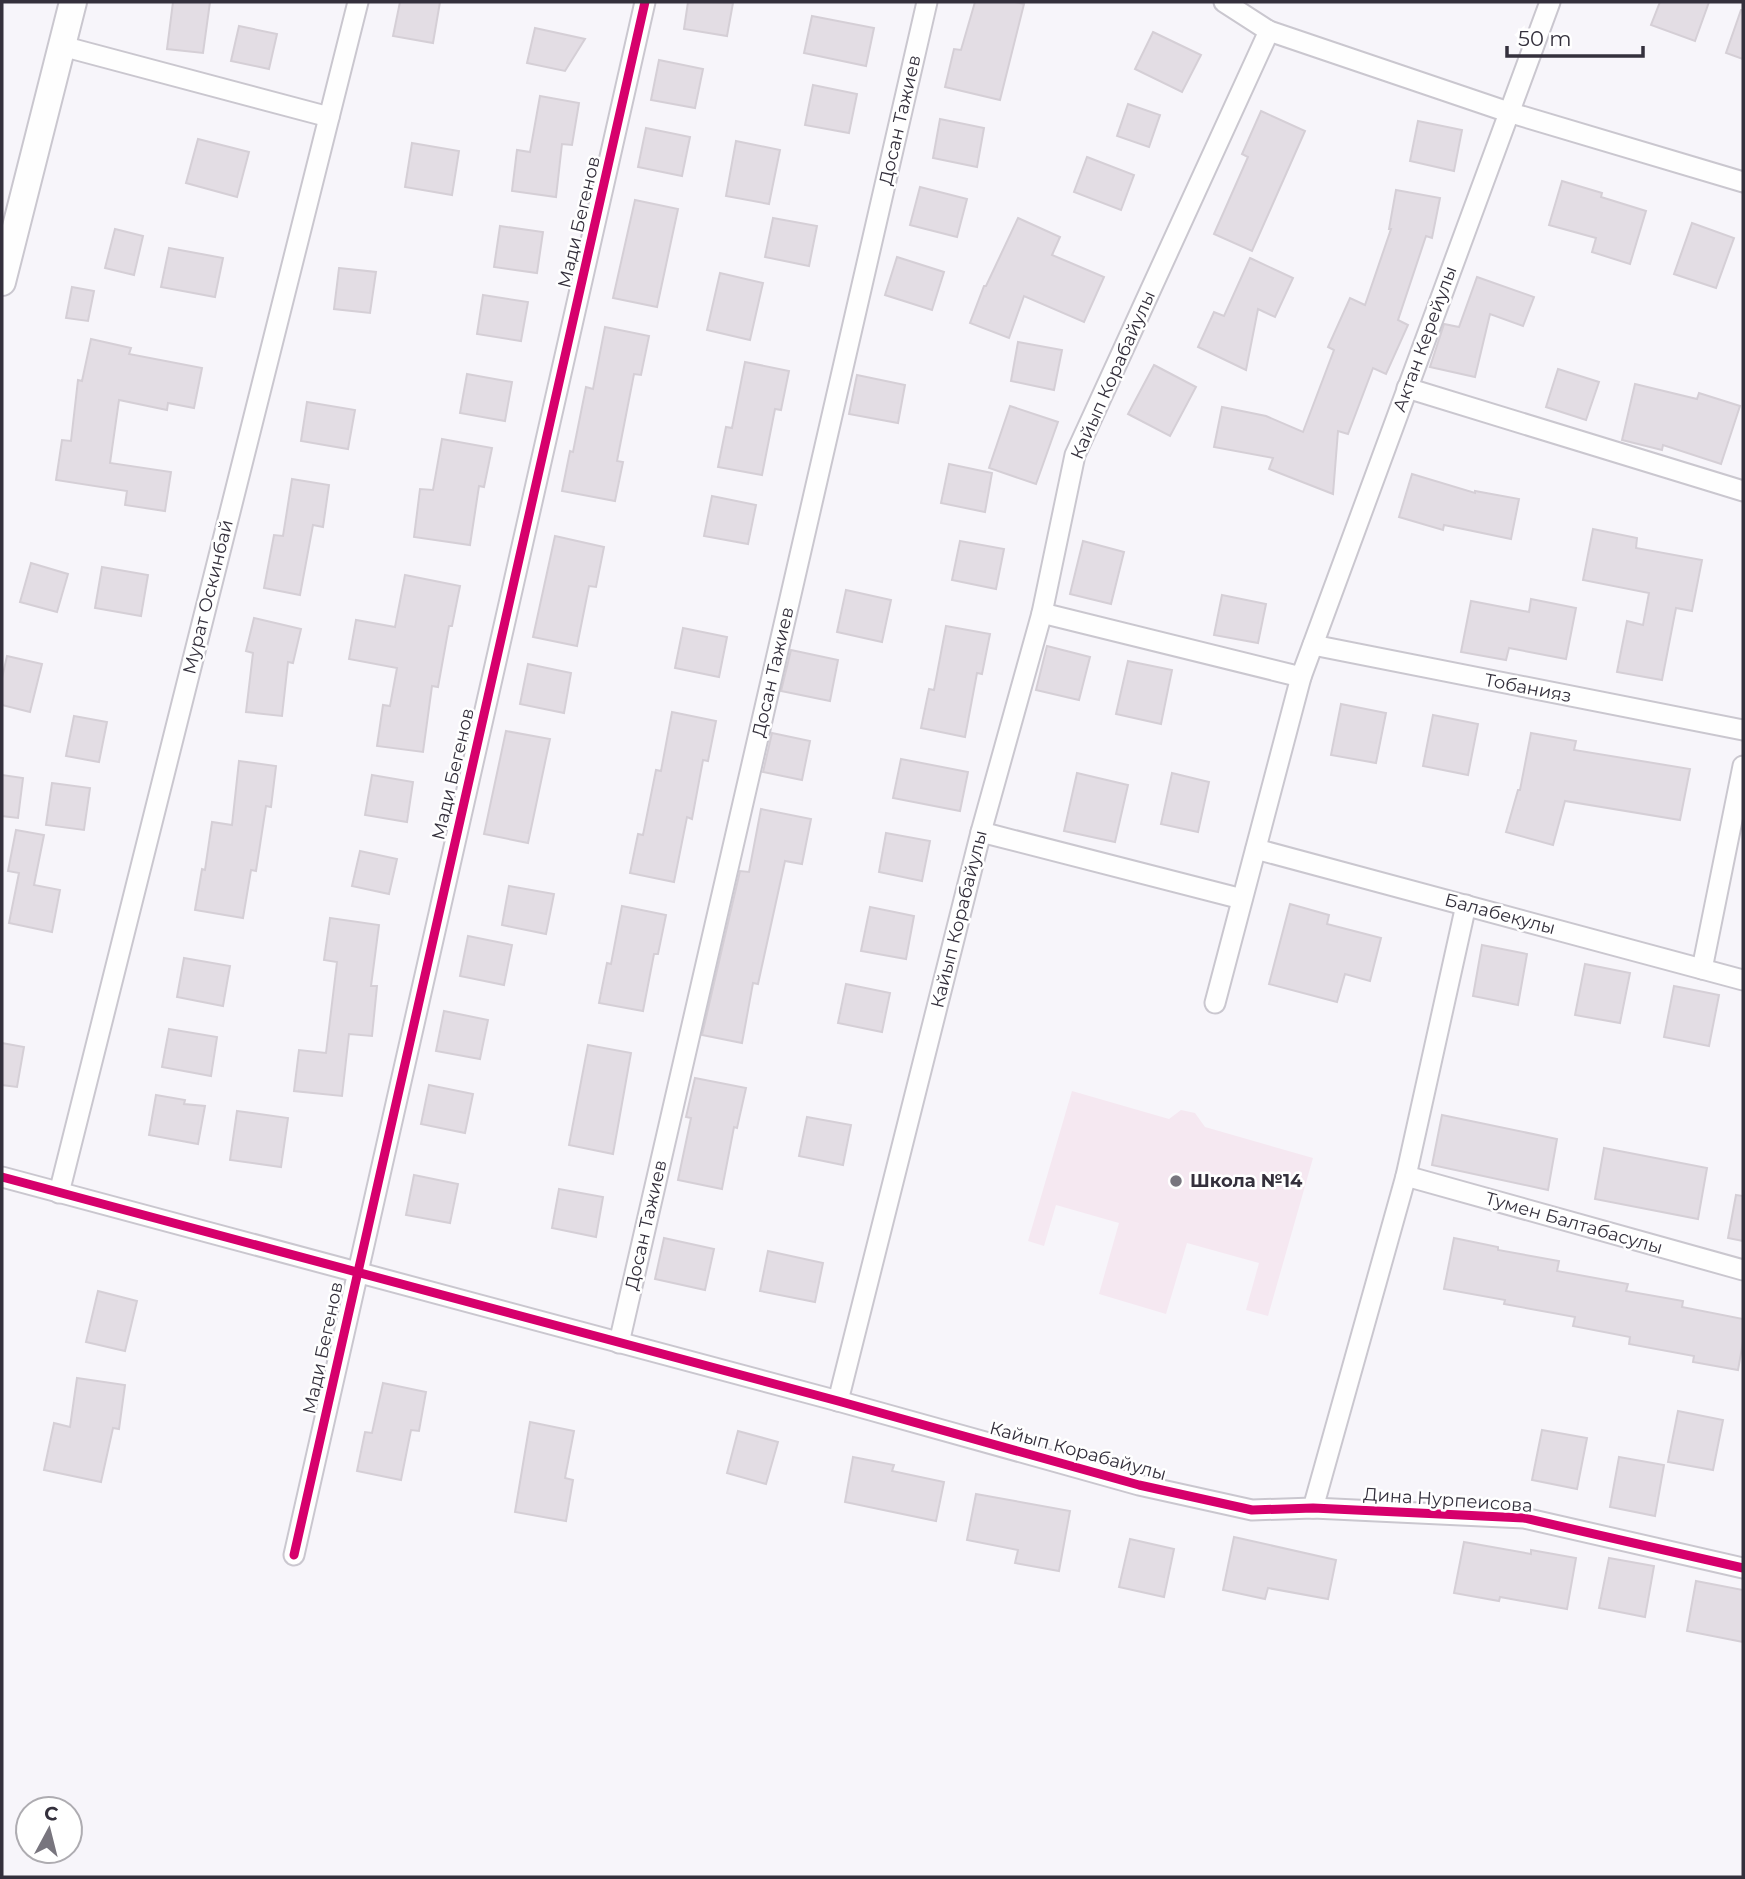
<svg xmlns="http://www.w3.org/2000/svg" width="1745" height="1879" font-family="Montserrat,sans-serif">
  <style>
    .education { fill: #f5e8f1 }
    .building { fill: #e3dde4; stroke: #d5cfd6; stroke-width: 2 }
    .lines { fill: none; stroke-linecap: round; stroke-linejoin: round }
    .street-casing { stroke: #cac7cf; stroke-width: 23 }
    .secondary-casing { stroke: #cac7cf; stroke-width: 30 }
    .street { stroke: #fefefe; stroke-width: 19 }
    .secondary { stroke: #fefefe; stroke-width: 26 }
    .cycleway-casing { stroke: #fff; stroke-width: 13 }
    .cycleway { stroke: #d6006c; stroke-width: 9 }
    .poi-dot { fill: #78757e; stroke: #fff; stroke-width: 2.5 }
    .labels { text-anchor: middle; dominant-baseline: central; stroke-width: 5; stroke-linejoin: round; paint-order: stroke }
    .street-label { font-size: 18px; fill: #34303c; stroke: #fff }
    .poi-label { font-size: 18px; font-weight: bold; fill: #34303c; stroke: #fff; text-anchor: start }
  </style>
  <rect width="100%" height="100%" fill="#f7f5fa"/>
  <path class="education" d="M1072 1091 1169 1119 1181 1110 1195 1113 1205 1127 1313 1158 1268 1316 1246 1310 1259 1263 1187 1243 1166 1314 1099 1294 1119 1223 1056 1205 1044 1246 1028 1241Z"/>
  <g class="building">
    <path d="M173 2H210L203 53 167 49Z"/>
    <path d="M400 2H440L433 43 393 36Z"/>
    <path d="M688 2 733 3 727 36 684 29Z"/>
    <path d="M975 2H1015L1024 4 1000 100 945 87 954 49 961 50Z"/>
    <path d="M1660 2H1709L1695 41 1651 25Z"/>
    <path d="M1741 10H1743V59L1726 53Z"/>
    <path d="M812 16 874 28 866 66 804 53Z"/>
    <path d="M239 26 277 34 269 69 231 61Z"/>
    <path d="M535 28 585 39 565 71 527 63Z"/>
    <path d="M1153 32 1201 55 1182 92 1135 69Z"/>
    <path d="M659 60 703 69 695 108 651 100Z"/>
    <path d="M813 85 857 94 849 133 805 125Z"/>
    <path d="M540 96 579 103 572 145 562 144 556 197 512 191 517 150 530 152Z"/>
    <path d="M1128 104 1160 115 1149 147 1117 136Z"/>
    <path d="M1261 111 1305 131 1252 251 1214 234 1248 157 1242 154Z"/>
    <path d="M940 119 984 128 977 167 933 158Z"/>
    <path d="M1418 121 1462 130 1454 171 1410 161Z"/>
    <path d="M646 128 690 137 682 176 638 167Z"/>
    <path d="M198 139 249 152 237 197 186 183Z"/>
    <path d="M736 141 780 150 769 204 726 196Z"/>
    <path d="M412 143 459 151 452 195 405 187Z"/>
    <path d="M1087 157 1134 175 1121 210 1074 192Z"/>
    <path d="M1562 181 1602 193 1601 197 1646 211 1630 264 1592 252 1596 238 1549 225Z"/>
    <path d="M920 187 967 199 957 237 910 225Z"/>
    <path d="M1396 190 1440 198 1432 238 1426 236 1398 320 1408 325 1386 374 1373 368 1348 434 1338 431 1333 494 1269 469 1273 458 1214 447 1222 407 1266 416 1303 432 1334 350 1328 347 1350 298 1365 305 1391 229H1389Z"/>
    <path d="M635 200 678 209 657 307 613 298Z"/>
    <path d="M773 218 817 226 809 266 765 257Z"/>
    <path d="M1018 218 1060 237 1052 255 1104 277 1084 322 1024 296 1009 338 970 323 984 286H986Z"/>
    <path d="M1692 223 1734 238 1716 288 1674 274Z"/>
    <path d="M500 226 543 232 537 273 494 267Z"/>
    <path d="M115 229 143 236 134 275 105 268Z"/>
    <path d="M169 248 223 258 215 297 161 287Z"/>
    <path d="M897 257 944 272 932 310 885 295Z"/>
    <path d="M1250 258 1293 278 1275 317 1258 309 1246 370 1198 347 1214 312 1224 316Z"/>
    <path d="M339 268 376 272 370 313 334 309Z"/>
    <path d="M720 273 763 283 750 340 707 330Z"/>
    <path d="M1477 277 1534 297 1523 326 1490 314 1475 377 1430 367 1444 324 1459 327Z"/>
    <path d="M72 287 94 291 88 321 66 318Z"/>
    <path d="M483 295 528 302 521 341 477 334Z"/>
    <path d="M605 327 649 336 641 375 634 374 617 461 623 462 615 501 562 491 570 451 573 452 586 387 593 389Z"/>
    <path d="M91 339 131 348 129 354 202 368 194 408 168 403 167 410 119 400 110 463 171 472 165 511 125 505 127 491 56 480 62 440 71 441 78 380 82 381Z"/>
    <path d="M1018 342 1062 350 1054 390 1011 381Z"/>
    <path d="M745 362 789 371 781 410 775 409 762 475 718 467 726 427 732 428Z"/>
    <path d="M1154 365 1196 387 1170 436 1128 414Z"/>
    <path d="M1558 369 1599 382 1586 420 1546 407Z"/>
    <path d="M467 374 512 382 505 421 460 413Z"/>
    <path d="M857 375 905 385 898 423 849 414Z"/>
    <path d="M1635 384 1697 399 1699 393 1740 406 1721 464 1663 445 1662 450 1622 440Z"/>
    <path d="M307 402 355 410 348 449 301 441Z"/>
    <path d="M1010 406 1058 422 1036 484 989 468Z"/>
    <path d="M442 439 492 448 484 487 479 486 470 545 414 537 420 489 433 490Z"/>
    <path d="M949 464 992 473 985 512 941 503Z"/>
    <path d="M1412 474 1475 493V491L1519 499 1511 539 1444 525 1443 530 1399 517Z"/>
    <path d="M292 479 329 485 323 527 313 525 300 595 264 588 274 535 283 536Z"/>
    <path d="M712 496 756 505 748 544 704 536Z"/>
    <path d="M1593 529 1637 538 1636 548 1702 560 1692 611 1676 608 1662 680 1617 672 1627 621 1643 625 1649 593 1583 580Z"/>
    <path d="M555 536 604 547 596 587 589 586 577 646 533 637Z"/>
    <path d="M960 541 1004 549 996 589 952 580Z"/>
    <path d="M1083 541 1124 552 1111 604 1070 594Z"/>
    <path d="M31 563 68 574 57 612 20 602Z"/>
    <path d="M102 567 148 575 141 616 95 608Z"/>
    <path d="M405 575 460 586 452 626H449L438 687 432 686 423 752 377 746 383 705 390 706 397 668 349 659 356 620 395 627Z"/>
    <path d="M846 590 891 600 882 642 837 632Z"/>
    <path d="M1222 595 1266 604 1258 643 1214 635Z"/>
    <path d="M1531 599 1576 608 1566 659 1509 648 1506 660 1461 652 1471 601 1529 612Z"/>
    <path d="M254 618 301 629 293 663 288 662 282 716 246 712 253 653 246 651Z"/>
    <path d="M946 626 990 634 982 674 977 673 965 737 921 728 929 689 934 690Z"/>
    <path d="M683 628 727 637 719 677 675 668Z"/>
    <path d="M1047 646 1090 657 1079 700 1036 690Z"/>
    <path d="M791 650 838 660 830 701 781 691Z"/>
    <path d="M7 656 42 664 30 712 2 705V678Z"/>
    <path d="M1128 661 1172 670 1161 724 1116 714Z"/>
    <path d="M528 664 571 673 564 713 520 704Z"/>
    <path d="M1341 704 1386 713 1376 763 1331 755Z"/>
    <path d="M672 712 716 721 708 761 703 760 692 819 687 817 674 882 630 873 638 834 643 835 656 770 661 771Z"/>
    <path d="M1433 715 1478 724 1468 775 1423 766Z"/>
    <path d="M74 716 107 722 99 762 66 756Z"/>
    <path d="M506 731 550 739 528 843 484 834Z"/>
    <path d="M772 733 810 741 802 780 763 772Z"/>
    <path d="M1531 733 1576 741 1574 750 1690 769 1680 820 1565 801 1553 845 1506 832 1518 790H1520Z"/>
    <path d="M901 759 968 772 960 811 893 798Z"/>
    <path d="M239 761 276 766 271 807 266 806 256 871 251 870 243 918 195 910 202 869 205 870 212 822 232 825Z"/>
    <path d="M1077 773 1128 785 1115 842 1064 831Z"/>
    <path d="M1172 773 1209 782 1198 832 1161 824Z"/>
    <path d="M2 775 23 778 18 818 2 816Z"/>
    <path d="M372 775 413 782 407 822 365 815Z"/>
    <path d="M52 783 90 788 84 830 46 825Z"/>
    <path d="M761 809 811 819 802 864 785 861 758 984 753 983 742 1043 702 1035 740 871 749 872Z"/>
    <path d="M16 830 44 835 34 885 60 890 52 932 9 923 19 873 8 871Z"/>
    <path d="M886 833 930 841 922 881 879 872Z"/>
    <path d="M360 851 397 859 389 894 352 886Z"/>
    <path d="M509 886 554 894 546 934 502 925Z"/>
    <path d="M1290 904 1329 915 1327 924 1381 938 1370 981 1345 974 1337 1002 1269 984Z"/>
    <path d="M622 906 666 915 658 954H654L643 1011 599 1003 607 963 611 964Z"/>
    <path d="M870 907 914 916 906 959 861 951Z"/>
    <path d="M330 918 379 925 371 986H377L372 1036 349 1034 342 1096 294 1091 299 1050 326 1053 337 962 324 960Z"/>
    <path d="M468 936 512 945 504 985 460 976Z"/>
    <path d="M1482 945 1527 954 1518 1005 1473 996Z"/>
    <path d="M184 958 230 966 223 1006 177 997Z"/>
    <path d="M1585 964 1630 973 1620 1023 1575 1015Z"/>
    <path d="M846 984 890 993 882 1032 838 1023Z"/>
    <path d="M1674 986 1719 995 1709 1046 1664 1037Z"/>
    <path d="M444 1011 488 1020 480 1059 436 1051Z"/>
    <path d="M169 1029 217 1037 211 1076 162 1067Z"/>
    <path d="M2 1043 24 1047 17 1087 2 1085Z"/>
    <path d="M588 1045 631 1053 613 1154 569 1145Z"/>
    <path d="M695 1078 746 1088 737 1128 734 1127 722 1189 678 1180 691 1118 686 1117Z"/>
    <path d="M429 1085 473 1094 465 1133 421 1124Z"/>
    <path d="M156 1095 185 1100 184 1104 205 1106 198 1144 149 1135Z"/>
    <path d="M237 1111 288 1118 281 1167 230 1160Z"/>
    <path d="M1442 1115 1557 1139 1548 1190 1432 1165Z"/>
    <path d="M807 1117 851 1125 843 1165 799 1156Z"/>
    <path d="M1604 1148 1707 1168 1698 1219 1595 1199Z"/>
    <path d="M414 1175 458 1184 450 1223 406 1215Z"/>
    <path d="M559 1189 603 1197 596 1237 552 1228Z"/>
    <path d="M1736 1195 1743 1196V1241L1728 1238Z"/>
    <path d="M664 1238 714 1249 705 1290 655 1279Z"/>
    <path d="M1454 1238 1498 1247V1250L1559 1261 1557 1271 1628 1284 1626 1291 1683 1301 1682 1307 1743 1319V1342L1738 1370 1693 1362 1694 1356 1629 1344 1630 1337 1573 1326 1575 1317 1504 1304 1505 1300 1444 1289Z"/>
    <path d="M768 1251 823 1263 815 1302 760 1291Z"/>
    <path d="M98 1291 137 1301 125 1351 86 1342Z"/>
    <path d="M77 1378 125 1385 119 1429 113 1428 101 1482 44 1470 54 1423 70 1427Z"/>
    <path d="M383 1383 426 1392 419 1431 411 1430 401 1480 357 1471 365 1432 372 1433Z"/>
    <path d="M1678 1411 1723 1420 1713 1470 1668 1462Z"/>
    <path d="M530 1422 574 1431 565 1478 573 1480 566 1521 515 1512Z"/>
    <path d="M1542 1430 1587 1438 1577 1489 1532 1480Z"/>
    <path d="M738 1431 778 1442 766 1484 727 1473Z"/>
    <path d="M853 1457 894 1465 892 1471 944 1482 936 1521 845 1502Z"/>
    <path d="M1619 1457 1664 1465 1655 1516 1610 1507Z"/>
    <path d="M976 1494 1070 1511 1059 1571 1015 1563 1018 1550 967 1540Z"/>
    <path d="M1234 1537 1336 1560 1328 1599 1268 1588 1265 1599 1223 1590Z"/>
    <path d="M1130 1539 1174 1549 1164 1597 1119 1587Z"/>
    <path d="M1464 1542 1531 1554V1550L1576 1558 1567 1609 1500 1597 1499 1601 1454 1593Z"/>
    <path d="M1609 1558 1654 1566 1645 1617 1599 1608Z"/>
    <path d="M1696 1581 1743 1590V1642L1687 1631Z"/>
  </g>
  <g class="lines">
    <g class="street-casing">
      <g id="street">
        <path d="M1224 2 1269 31 1508 112 1743 182"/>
        <path d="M62 46 329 117"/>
        <path d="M1407 388 1743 491"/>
        <path d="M1042 613 1301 677 1215 1003"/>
        <path d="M1313 645 1743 730"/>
        <path d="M1301 677 1550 2"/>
        <path d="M981 832 1242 899"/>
        <path d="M1256 849 1743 980"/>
        <path d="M1702 969 1743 766"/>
        <path d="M1406 1176 1743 1270"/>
        <path d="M2 1177 838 1401 1139 1485 1252 1510 1313 1508 1524 1518 1743 1568"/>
        <path d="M59 1193 358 2"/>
        <path d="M619 1343 927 2"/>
        <path d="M838 1401 981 832 1042 613 1075 455 1269 31"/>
        <path d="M1313 1508 1406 1176 1466 905"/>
        <path d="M294 1555 645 2"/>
      </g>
    </g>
    <g class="secondary-casing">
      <path id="secondary" d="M2 282 73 2"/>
    </g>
    <use href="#street" class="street"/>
    <use href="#secondary" class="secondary"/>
    <g class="cycleway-casing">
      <g id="cycleway">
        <path d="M2 1177 838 1401 1139 1485 1252 1510 1313 1508 1524 1518 1743 1568"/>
        <path d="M294 1555 645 2"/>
      </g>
    </g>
    <use href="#cycleway" class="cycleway"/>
  </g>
  <circle class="poi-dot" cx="1176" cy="1181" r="7"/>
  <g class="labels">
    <g class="street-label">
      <text transform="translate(900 120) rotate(-77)">Досан Тажиев</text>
      <text transform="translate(579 222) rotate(-77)">Мади Бегенов</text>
      <text transform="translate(1425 339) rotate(-70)">Актан Керейулы</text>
      <text transform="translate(1113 375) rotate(-66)">Кайып Корабайулы</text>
      <text transform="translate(208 597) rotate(-76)">Мурат Оскинбай</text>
      <text transform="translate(773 672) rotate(-77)">Досан Тажиев</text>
      <text transform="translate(1528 688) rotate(11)">Тобанияз</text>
      <text transform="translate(453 774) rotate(-77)">Мади Бегенов</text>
      <text transform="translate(1500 914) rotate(15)">Балабекулы</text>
      <text transform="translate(959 919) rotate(-76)">Кайып Корабайулы</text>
      <text transform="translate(1574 1223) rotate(16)">Тумен Балтабасулы</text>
      <text transform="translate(646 1225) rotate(-77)">Досан Тажиев</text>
      <text transform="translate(323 1348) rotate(-78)">Мади Бегенов</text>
      <text transform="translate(1078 1451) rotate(15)">Кайып Корабайулы</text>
      <text transform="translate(1448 1500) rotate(4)">Дина Нурпеисова</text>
    </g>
    <g class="poi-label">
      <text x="1190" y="1181">Школа №14</text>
    </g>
  </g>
  <rect width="1745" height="1879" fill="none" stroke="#34303c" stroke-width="7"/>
  <g transform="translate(49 1830) rotate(7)"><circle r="33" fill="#ffffff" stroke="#aeacb1" stroke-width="2"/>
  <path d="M0-5L12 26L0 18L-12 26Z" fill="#78757e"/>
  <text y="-10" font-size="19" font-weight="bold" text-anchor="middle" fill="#34303c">С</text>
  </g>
  <path d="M1507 46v10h136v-10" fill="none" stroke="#34303c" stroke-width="3.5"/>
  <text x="1518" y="46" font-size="21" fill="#34303c" stroke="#ffffff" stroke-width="5" paint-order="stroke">50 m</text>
</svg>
